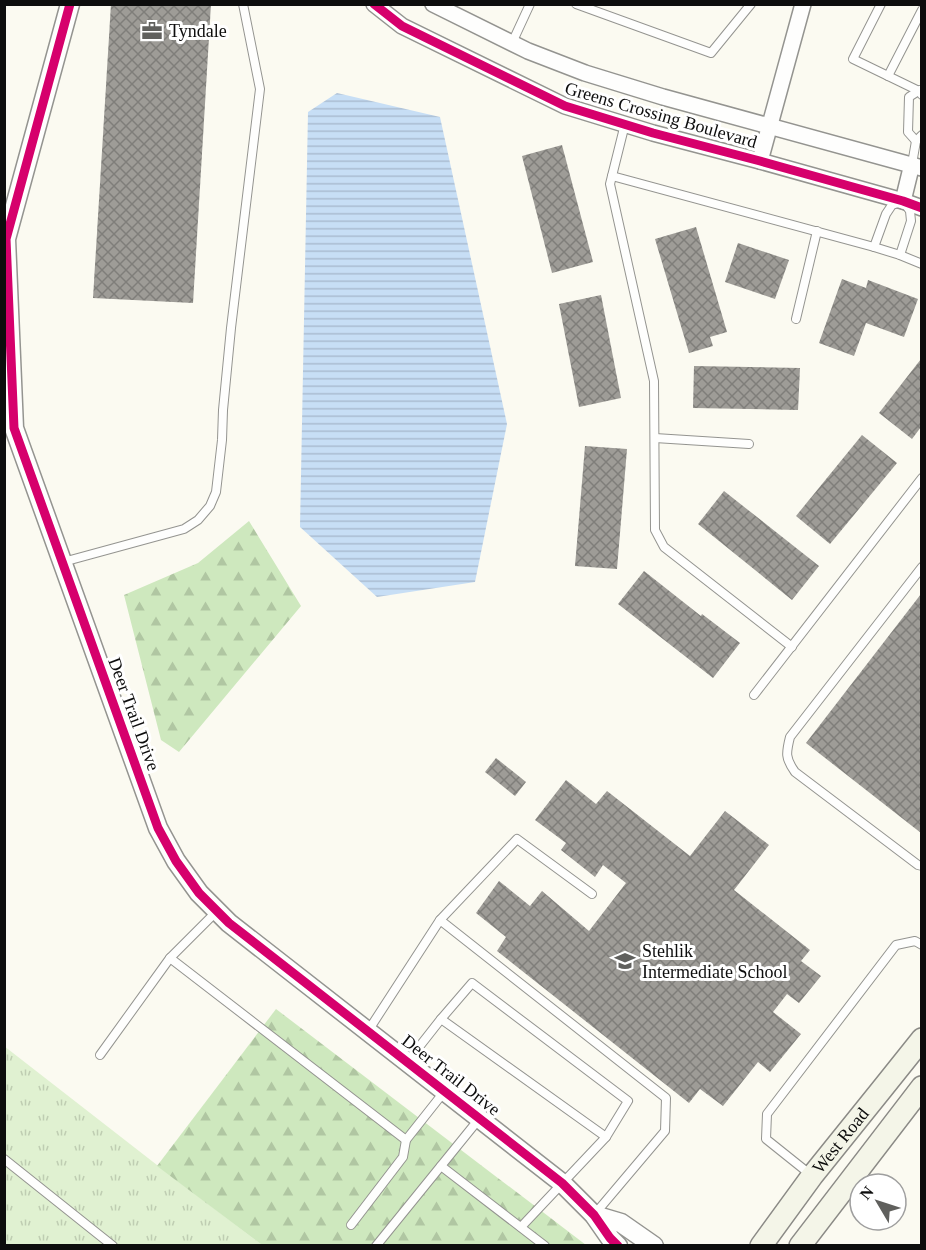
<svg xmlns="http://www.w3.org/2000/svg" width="926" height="1250" font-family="'Times New Roman',serif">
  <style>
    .grass { fill: url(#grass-tufts) }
    .forest { fill: url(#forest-firs) }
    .water { fill: url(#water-rules) }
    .building { fill: url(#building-cross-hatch) }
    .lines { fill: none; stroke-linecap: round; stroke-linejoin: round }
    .service-casing { stroke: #949490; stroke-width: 10 }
    .minor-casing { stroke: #949490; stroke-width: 18 }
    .tertiary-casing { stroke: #949490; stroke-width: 21 }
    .secondary-casing { stroke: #8b8a86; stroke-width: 24 }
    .service { stroke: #fefefd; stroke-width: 8 }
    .minor { stroke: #fefefd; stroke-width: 15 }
    .tertiary { stroke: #fefefd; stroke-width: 18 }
    .secondary { stroke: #f4f5e8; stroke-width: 21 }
    .cycleway-casing { stroke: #fff; stroke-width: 13 }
    .cycleway { stroke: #d6006c; stroke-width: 9 }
    .labels { text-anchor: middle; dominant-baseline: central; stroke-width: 6; stroke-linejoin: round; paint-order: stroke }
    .poi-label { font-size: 18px; fill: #0d0d0d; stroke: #fff; text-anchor: start }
    .street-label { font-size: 18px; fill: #0d0d0d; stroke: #fff }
  </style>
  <defs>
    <pattern id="grass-tufts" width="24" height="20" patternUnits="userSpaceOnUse" patternTransform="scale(1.5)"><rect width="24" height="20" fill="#e0f1d1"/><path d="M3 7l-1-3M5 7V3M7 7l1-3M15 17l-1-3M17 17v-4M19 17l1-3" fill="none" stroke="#bfcdb2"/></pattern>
    <pattern id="forest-firs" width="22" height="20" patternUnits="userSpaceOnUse" patternTransform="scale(1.5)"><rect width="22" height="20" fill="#cee8be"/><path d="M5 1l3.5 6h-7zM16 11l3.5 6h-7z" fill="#b0c6a2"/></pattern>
    <pattern id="water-rules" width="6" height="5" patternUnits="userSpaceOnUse" patternTransform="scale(1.5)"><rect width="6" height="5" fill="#c7def5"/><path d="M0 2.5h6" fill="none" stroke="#aabdd1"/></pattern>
    <pattern id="building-cross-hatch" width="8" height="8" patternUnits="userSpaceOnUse" patternTransform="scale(1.5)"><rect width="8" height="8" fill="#9e9c97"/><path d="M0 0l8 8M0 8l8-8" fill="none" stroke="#7f7e7a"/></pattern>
  </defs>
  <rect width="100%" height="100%" fill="#fbfaf1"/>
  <path class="grass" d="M4 1046 157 1165 262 1245H5Z"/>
  <g class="forest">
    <path d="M249 521 301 606 179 752 161 740 124 595 198 563Z"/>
    <path d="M276 1009 586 1245H262L157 1166Z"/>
  </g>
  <path class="water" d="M337 93 440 117 507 424 475 582 377 597 300 527 308 112Z"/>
  <g class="building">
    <path d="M111 4H211L193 303 93 298Z"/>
    <path d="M562 145 593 262 552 273 522 156Z"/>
    <path d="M696 227 727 332 710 337 713 346 689 353 655 239Z"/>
    <path d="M738 243 789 260 775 299 725 282Z"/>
    <path d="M842 279 866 288 868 280 918 299 904 337 866 323 854 356 819 343Z"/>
    <path d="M601 295 621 398 579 407 559 304Z"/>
    <path d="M921 359V427L912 439 879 413Z"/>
    <path d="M694 366 800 368 798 410 693 408Z"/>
    <path d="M862 435 897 463 830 544 796 516Z"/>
    <path d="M585 446 627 449 617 569 575 566Z"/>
    <path d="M724 491 819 566 792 600 698 524Z"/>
    <path d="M644 571 701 616 702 614 740 643 713 678 618 604Z"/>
    <path d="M921 594V833L806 743Z"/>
    <path d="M496 758 526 782 515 796 485 772Z"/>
    <path d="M566 780 596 804 607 791 690 856 725 811 769 845 734 890 810 950 801 961 821 976 799 1003 787 994 773 1012 801 1034 770 1072 758 1062 723 1106 700 1089 689 1103 497 951 506 937 476 913 499 881 530 906 542 891 589 931 626 883 603 865 595 877 561 850 566 843 535 820Z"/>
  </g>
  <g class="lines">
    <g class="service-casing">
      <g id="service">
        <path d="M576 4 711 53 751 4"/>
        <path d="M881 4 853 59 919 91 922 95"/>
        <path d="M512 43 530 4"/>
        <path d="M888 76 922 10"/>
        <path d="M625 124 610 184 654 381 655 530 664 547 792 647"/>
        <path d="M916 141 908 132 909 97 920 90"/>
        <path d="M912 164 916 141 922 135"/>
        <path d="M612 176 874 247 900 255 922 264"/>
        <path d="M874 247 886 214 892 205 903 201 910 211 911 221 900 255"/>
        <path d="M796 319 817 231"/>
        <path d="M655 438 749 444"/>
        <path d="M63 562 184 529 198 520 210 506 216 492 222 440 223 410 231 328 260 89 243 4"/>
        <path d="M922 567 790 737C786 753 785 758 795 772L918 865 922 866"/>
        <path d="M754 695 922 478"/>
        <path d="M440 920 666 1098 665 1131 594 1215"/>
        <path d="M170 958 406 1140 444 1092"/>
        <path d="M441 1019 606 1137"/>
        <path d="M368 1031 440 920 517 839 592 894"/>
        <path d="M100 1055 170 958 216 912"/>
        <path d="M408 1061 441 1019 472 983 628 1101 606 1137 521 1227"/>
        <path d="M4 1159 113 1246"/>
        <path d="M441 1166 545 1246"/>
        <path d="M811 1175 766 1139 767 1114 896 945 915 941 922 945"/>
        <path d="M351 1225 403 1157 406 1140"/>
        <path d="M376 1246 479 1119"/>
      </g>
    </g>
    <g class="minor-casing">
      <g id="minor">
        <path d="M374 4 402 26 565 106 653 133 760 161 903 201 922 208"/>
        <path d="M433 4 528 51 585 73 663 97 922 168"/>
        <path d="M760 161 803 4"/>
        <path d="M903 201 912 164"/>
      </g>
    </g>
    <g class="tertiary-casing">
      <g id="tertiary">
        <path d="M70 4 6 239 14 428 158 828 176 861 199 893 229 923 562 1183 594 1215 610 1238 618 1246"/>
        <path d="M594 1215 621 1223 654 1246"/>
      </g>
    </g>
    <g class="secondary-casing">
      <g id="secondary">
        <path id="s1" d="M761 1246 812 1176 882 1089 922 1039"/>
        <path d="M800 1246 922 1087"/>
      </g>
    </g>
    <use href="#service" class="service"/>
    <use href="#minor" class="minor"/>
    <use href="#tertiary" class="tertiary"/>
    <use href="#secondary" class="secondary"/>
    <g class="cycleway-casing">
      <g id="cycleway">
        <path d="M70 4 6 239 14 428 158 828 176 861 199 893 229 923 562 1183 594 1215 610 1238 618 1246"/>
        <path d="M374 4 402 26 565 106 653 133 760 161 903 201 922 208"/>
      </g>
    </g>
    <use href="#cycleway" class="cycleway"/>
  </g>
  <defs>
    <g id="office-bare" transform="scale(1.62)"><path d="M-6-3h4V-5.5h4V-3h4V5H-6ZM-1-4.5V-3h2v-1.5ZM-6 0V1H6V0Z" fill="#60605d" stroke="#fff" stroke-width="2.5" paint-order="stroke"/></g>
    <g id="school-bare" transform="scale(1.62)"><path d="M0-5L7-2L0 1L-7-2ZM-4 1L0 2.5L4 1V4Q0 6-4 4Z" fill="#60605d" stroke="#fff" stroke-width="2.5" paint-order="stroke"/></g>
  </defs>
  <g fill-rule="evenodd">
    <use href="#office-bare" x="152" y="31"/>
    <use href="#school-bare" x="625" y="961"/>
  </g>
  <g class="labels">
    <g class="poi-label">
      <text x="169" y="31">Tyndale</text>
      <text x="642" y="951">Stehlik<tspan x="642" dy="21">Intermediate School</tspan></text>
    </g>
    <g class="street-label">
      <text transform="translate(661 115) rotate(16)">Greens Crossing Boulevard</text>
      <text transform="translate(134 714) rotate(70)">Deer Trail Drive</text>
      <text transform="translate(451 1075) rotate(38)">Deer Trail Drive</text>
      <text stroke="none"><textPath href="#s1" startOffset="132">West Road</textPath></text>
    </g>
  </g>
  <rect width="926" height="1250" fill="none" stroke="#0d0d0d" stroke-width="12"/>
  <g transform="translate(878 1202) rotate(309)"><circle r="28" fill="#ffffff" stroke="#9e9e9e" stroke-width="1.5"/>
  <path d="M0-4.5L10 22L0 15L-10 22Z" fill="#60605d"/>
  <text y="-9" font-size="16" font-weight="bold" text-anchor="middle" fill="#0d0d0d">N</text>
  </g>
</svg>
